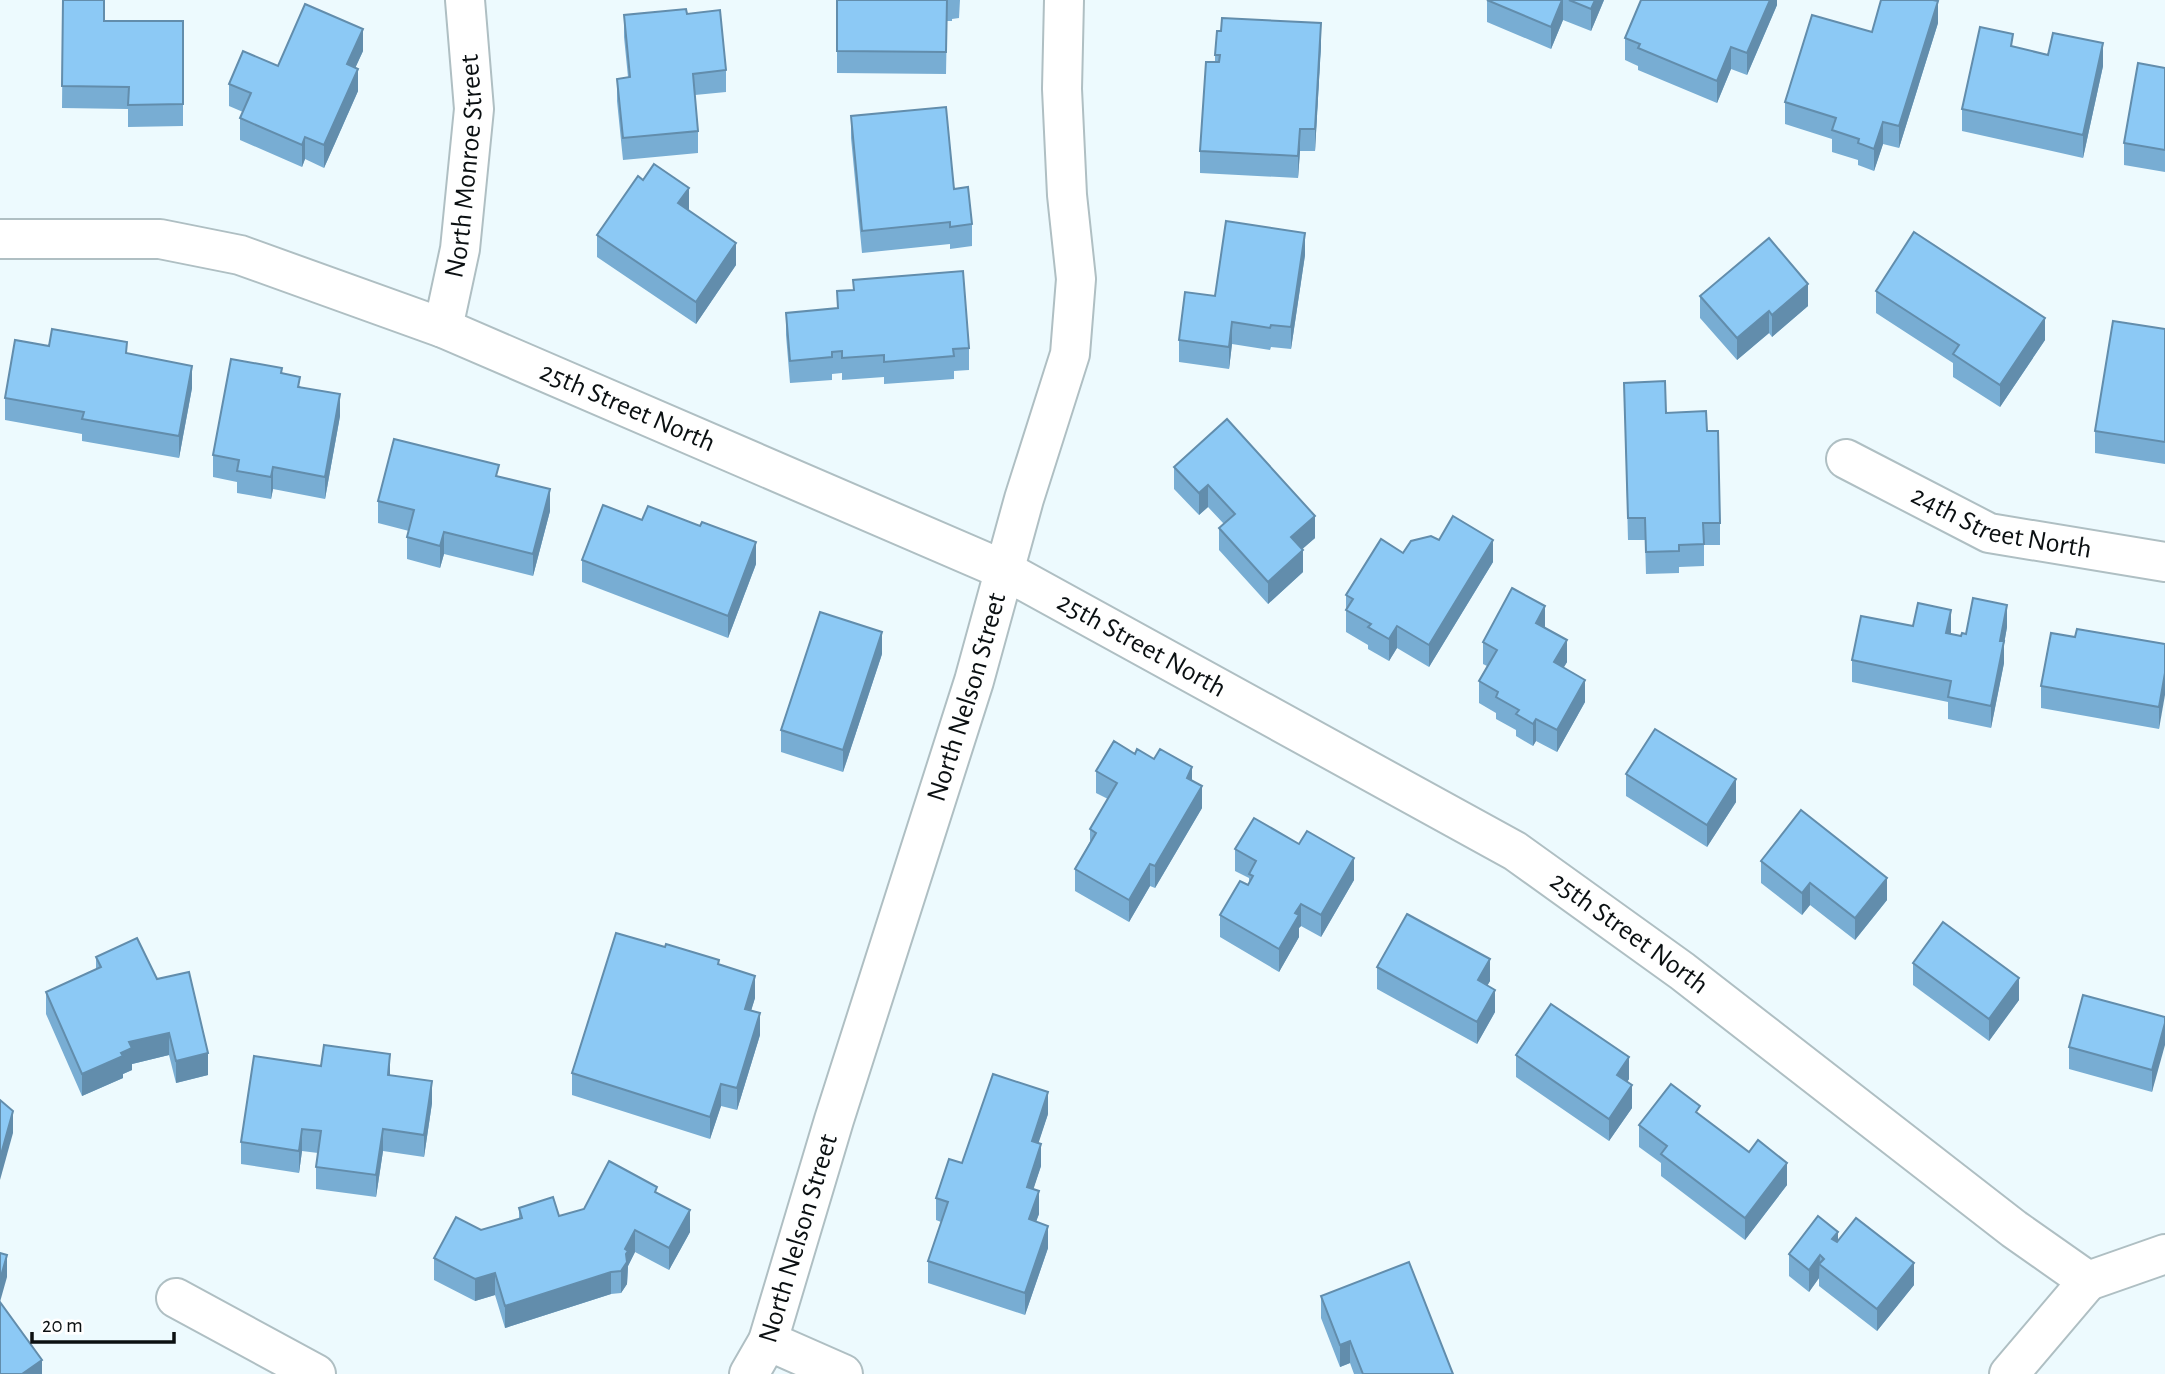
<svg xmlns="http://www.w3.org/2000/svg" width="2165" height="1374" font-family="'Alegreya Sans',sans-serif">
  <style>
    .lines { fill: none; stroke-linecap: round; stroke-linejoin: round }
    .street-casing { stroke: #afbfc3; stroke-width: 42 }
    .street { stroke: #fff; stroke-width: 38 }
    .wall { fill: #78add3 }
    .shaded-wall { fill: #628dac }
    .building { fill: #8cc9f5; stroke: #628dac; stroke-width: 2 }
    .labels { text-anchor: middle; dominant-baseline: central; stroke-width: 5; stroke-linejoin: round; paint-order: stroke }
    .street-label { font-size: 28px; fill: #0b1012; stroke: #fff }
  </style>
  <rect width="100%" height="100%" fill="#edfafe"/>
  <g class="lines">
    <g class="street-casing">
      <g id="street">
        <path id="s1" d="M0 239H160L240 255 443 328 1004 570 1515 851 1682 971 2014 1229 2088 1281 2165 1254"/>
        <path id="s2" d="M443 328 460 249 474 109 465 0"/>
        <path id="s3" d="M1846 459 1989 533 2165 562"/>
        <path d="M176 1298 316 1374"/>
        <path d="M768 1341 843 1374"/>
        <path id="s4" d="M749 1374 768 1341 834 1120 974 681 1024 499 1070 354 1076 279 1067 195 1062 89 1064 0"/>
        <path d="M2009 1374 2088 1281"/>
      </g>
    </g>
    <use href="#street" class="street"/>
  </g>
  <g class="wall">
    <path d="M63 0 104 21H183V126L128 127V109L62 108Z"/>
    <path d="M837 0H960L959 18 952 19V21H947L946 74 837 73Z"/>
    <path d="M1487 0H1604L1591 31 1563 20 1551 49 1487 22Z"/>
    <path d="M1777 0V5L1747 75 1731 69 1717 103 1638 70V66L1625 60V38Z"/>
    <path d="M687 14 726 70V92L695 95 698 131V153L623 160 617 101V79L628 77 624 37V15Z"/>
    <path d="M1938 23 1899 148 1883 144 1874 171 1858 165V160L1832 152V139L1785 124V102L1872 32Z"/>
    <path d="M1321 45 1315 151H1300L1298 178 1200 173V151L1215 62V55Z"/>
    <path d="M2013 47 2103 66 2083 158 1962 131V109Z"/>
    <path d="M363 51 355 68 358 91 324 168 305 159 302 167 240 140V118L243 112 229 106V84L278 66Z"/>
    <path d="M2165 68V172L2124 165V143Z"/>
    <path d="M851 116 954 189 972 224V246L950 249V244L862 253 851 138Z"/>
    <path d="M689 210 688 211 736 265 696 324 597 257V235Z"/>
    <path d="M1305 255 1291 349 1271 347 1270 350 1232 344 1229 369 1179 362V340L1215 296Z"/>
    <path d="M853 280 969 348V370L954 371V379L884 384V377L842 380V373L832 374V380L790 383 786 335V313L837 308V291H853Z"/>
    <path d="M1876 291 2045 340 2000 407 1953 377V363L1876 313Z"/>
    <path d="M1700 296 1808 306 1772 337 1769 333 1737 360 1700 318Z"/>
    <path d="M2165 329V464L2095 453V431Z"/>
    <path d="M49 346 127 354 192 388 179 458 82 441V434L5 420V398Z"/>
    <path d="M282 373 340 416 325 499 273 489 271 499 237 493V482L213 477V455Z"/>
    <path d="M1624 383 1666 413 1707 431 1720 523V545H1704V566L1679 567V573L1646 574 1645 540H1628Z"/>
    <path d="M1174 467 1315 538 1302 549 1303 572 1268 604 1219 550V528L1224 524 1208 507 1199 515 1174 489Z"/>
    <path d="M499 476 550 511 533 576 444 554 440 568 407 559V537L409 531 378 523V501Z"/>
    <path d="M642 520 756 564 728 638 582 582V560Z"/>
    <path d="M1439 540 1493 562 1429 667 1397 648 1389 661 1368 649V645L1346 632V595L1403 553Z"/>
    <path d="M1913 626 1951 632 1950 634 1961 636 1966 634 2007 627 2004 644V663L1991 728 1948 719V702L1852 682V660Z"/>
    <path d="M1545 628 1567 662 1563 668 1585 702 1557 752 1536 741 1533 746 1516 736V730L1496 719V713L1479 703V681L1487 666 1483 664V642Z"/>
    <path d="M2075 637 2165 644 2159 729 2041 708V686Z"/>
    <path d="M882 654 843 772 781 752V730Z"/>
    <path d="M1135 754 1192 781 1202 808 1155 888 1150 886 1129 922 1075 891V869L1090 842V829L1108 799 1096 793V771Z"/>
    <path d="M1626 774 1736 802 1707 847 1626 796Z"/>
    <path d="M1235 849 1354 880 1321 937 1301 926 1299 928V937L1279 972 1220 937V915L1249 884V878L1235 871Z"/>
    <path d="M1761 861 1887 900 1855 940 1810 905 1802 915 1761 883Z"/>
    <path d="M96 957 157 979 208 1075 176 1083 169 1055 132 1064V1070L123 1074V1078L82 1096 46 1014V992L96 970Z"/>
    <path d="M1913 963 2019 1000 1989 1041 1913 985Z"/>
    <path d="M719 964 755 998 751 1010 760 1035 737 1110 721 1106 710 1139 572 1095V1073Z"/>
    <path d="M1377 967 1490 981 1487 985 1495 1012 1477 1044 1377 989Z"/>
    <path d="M2165 1017 2152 1092 2069 1069V1047Z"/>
    <path d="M1516 1055 1629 1079 1627 1082 1632 1108 1609 1141 1516 1077Z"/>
    <path d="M390 1075 432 1103 424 1157 383 1151 376 1197 316 1189V1167L318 1153 302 1151 299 1173 241 1164V1142Z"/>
    <path d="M1048 1114 1038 1143 1041 1166 1033 1189 1039 1214 1036 1221 1048 1248 1025 1315 928 1283V1261L941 1222 936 1220V1198L962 1163Z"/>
    <path d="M1700 1115 1787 1185 1745 1240 1661 1176V1163L1639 1147V1125Z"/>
    <path d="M657 1193 690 1232 669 1270 635 1252 628 1266 627 1284 621 1293 611 1294 505 1328 495 1295 475 1301 434 1280V1258L481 1230 519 1219V1208L559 1216Z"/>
    <path d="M1838 1240 1914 1285 1877 1331 1819 1286V1278L1809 1292 1789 1276V1254Z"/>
    <path d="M1321 1296 1453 1374H1354L1350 1363 1340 1367 1321 1318Z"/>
  </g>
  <g class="shaded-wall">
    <path d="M1562 0H1563V20L1551 49V27Z"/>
    <path d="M1595 0H1604L1591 31V9Z"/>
    <path d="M1770 0H1777V5L1747 75V53Z"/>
    <path d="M1938 1V23L1899 148V126Z"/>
    <path d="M1321 23V45L1315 151V129Z"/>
    <path d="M363 29V51L347 86V64Z"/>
    <path d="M2103 43V66L2083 158V135Z"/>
    <path d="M1731 47V69L1717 103V81Z"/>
    <path d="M358 69V91L324 168V145Z"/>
    <path d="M1883 122V144L1874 171V149Z"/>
    <path d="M1300 129V151L1298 178V156Z"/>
    <path d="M305 137V159L302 167V145Z"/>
    <path d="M689 188V210L678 225V203Z"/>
    <path d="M1305 233V255L1291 349V327Z"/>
    <path d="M736 243V265L696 324V302Z"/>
    <path d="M1808 284V306L1772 337V315Z"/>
    <path d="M1769 311V333L1737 360V338Z"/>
    <path d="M2045 318V340L2000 407V385Z"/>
    <path d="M1232 322V344L1229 369V347Z"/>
    <path d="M192 366V388L179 458V436Z"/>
    <path d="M340 394V416L325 499V477Z"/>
    <path d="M273 467V489L271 499V477Z"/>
    <path d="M1208 485V507L1199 515V493Z"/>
    <path d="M550 489V511L533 576V554Z"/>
    <path d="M1315 516V538L1291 559V537Z"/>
    <path d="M444 532V554L440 568V546Z"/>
    <path d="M1493 540V562L1429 667V645Z"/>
    <path d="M756 542V564L728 638V616Z"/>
    <path d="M1303 550V572L1268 604V582Z"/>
    <path d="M2007 605V627L2004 644V663L1991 728V706L2000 641Z"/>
    <path d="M1545 606V628L1536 623Z"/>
    <path d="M1951 610V632L1946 655V633Z"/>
    <path d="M1397 626V648L1389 661V639Z"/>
    <path d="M882 632V654L843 772V750Z"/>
    <path d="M1567 640V662L1554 684V662Z"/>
    <path d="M2165 673V695L2159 729V707Z"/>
    <path d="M1585 680V702L1557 752V730Z"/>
    <path d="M1536 719V741L1533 746V724Z"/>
    <path d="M1192 767V789L1187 778Z"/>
    <path d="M1736 779V802L1707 847V825Z"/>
    <path d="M1202 786V808L1155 888V866Z"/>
    <path d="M1354 858V880L1321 937V915Z"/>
    <path d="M1150 864V886L1129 922V900Z"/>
    <path d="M1887 878V900L1855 940V918Z"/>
    <path d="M1810 883V905L1802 915V893Z"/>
    <path d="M1301 904V926L1299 928V937L1279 972V949L1295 913Z"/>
    <path d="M1490 959V981L1478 1002V980Z"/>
    <path d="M755 976V998L745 1031V1009Z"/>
    <path d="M2019 978V1000L1989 1041V1019Z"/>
    <path d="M1495 990V1012L1477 1044V1022Z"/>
    <path d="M760 1013V1035L737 1110V1088Z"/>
    <path d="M2165 1023V1045L2152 1092V1070Z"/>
    <path d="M169 1033V1055L132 1064V1070L123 1074V1078L82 1096V1074L129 1042Z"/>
    <path d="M208 1053V1075L176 1083V1061Z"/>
    <path d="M390 1054V1076L388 1075Z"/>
    <path d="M1629 1057V1079L1617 1097V1075Z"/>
    <path d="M432 1081V1103L424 1157V1135Z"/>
    <path d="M721 1084V1106L710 1139V1117Z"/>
    <path d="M1632 1085V1108L1609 1141V1119Z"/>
    <path d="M1048 1092V1114L1032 1163V1141Z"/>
    <path d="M13 1111V1133L0 1180V1158Z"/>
    <path d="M302 1129V1151L299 1173V1151Z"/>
    <path d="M383 1129V1151L376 1197V1175Z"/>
    <path d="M1041 1144V1166L1027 1209V1187Z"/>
    <path d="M1787 1163V1185L1745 1240V1218Z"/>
    <path d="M1039 1191V1214L1029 1241V1219Z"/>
    <path d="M690 1210V1232L669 1270V1248Z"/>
    <path d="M1048 1226V1248L1025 1315V1293Z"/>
    <path d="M635 1230V1252L628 1266 627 1284 621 1293V1271L625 1249Z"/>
    <path d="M1838 1232V1254L1832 1239Z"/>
    <path d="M7 1255V1277L0 1302V1280Z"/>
    <path d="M1820 1255 1819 1278 1809 1292V1270Z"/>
    <path d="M1914 1263V1285L1877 1331V1309Z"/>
    <path d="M611 1272V1294L505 1328V1306Z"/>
    <path d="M495 1273V1295L475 1301V1279Z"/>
    <path d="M1350 1341V1363L1340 1367V1345Z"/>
    <path d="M42 1360V1374H22Z"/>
  </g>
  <g class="building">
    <path d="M63 0H104V21H183V104L128 105 129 87 62 86Z"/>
    <path d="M837 0H947L946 52 837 51Z"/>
    <path d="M1487 0H1562L1551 27Z"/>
    <path d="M1569 0H1595L1591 9Z"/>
    <path d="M1641 0H1770L1747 53 1731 47 1717 81 1638 48 1640 44 1625 38Z"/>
    <path d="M1881 0H1933L1938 1 1899 126 1883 122 1874 149 1858 143 1859 139 1832 130 1836 118 1785 102 1812 15 1872 32Z"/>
    <path d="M305 4 363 29 347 64 358 69 324 145 305 137 302 145 240 118 251 93 229 84 243 51 278 66Z"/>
    <path d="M686 9 687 14 720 10 726 70 693 74 698 131 623 138 617 79 630 77 624 15Z"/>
    <path d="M1222 18 1321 23 1315 129H1300L1298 156 1200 151 1206 62H1219L1220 55H1215L1217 31H1221Z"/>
    <path d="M1980 27 2013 34 2011 46 2048 55 2053 33 2103 43 2083 135 1962 109Z"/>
    <path d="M2138 63 2165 68V150L2124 143Z"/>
    <path d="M946 107 954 189 968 187 972 224 950 227V222L862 231 851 116Z"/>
    <path d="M654 164 689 188 678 203 736 243 696 302 597 235 638 176 643 180Z"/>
    <path d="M1226 221 1305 233 1291 327 1271 325 1270 328 1232 322 1229 347 1179 340 1185 292 1215 296Z"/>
    <path d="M1914 232 2045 318 2000 385 1953 354 1959 345 1876 291Z"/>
    <path d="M1769 238 1808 284 1772 315 1769 311 1737 338 1700 296Z"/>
    <path d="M963 271 969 348 953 349 954 356 884 362V355L842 358V351L832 352V357L790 361 786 313 838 308 837 291 854 290 853 280Z"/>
    <path d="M2113 321 2165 329V442L2095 431Z"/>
    <path d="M52 329 127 342 126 353 192 366 179 436 82 419 84 412 5 398 15 340 49 346Z"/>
    <path d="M231 359 282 368 281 373 300 377 298 387 340 394 325 477 273 467 271 477 237 471 239 460 213 455Z"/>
    <path d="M1665 381 1666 413 1706 411 1707 431H1718L1720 523H1703L1704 544 1679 545V551L1646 552 1645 518H1628L1624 383Z"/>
    <path d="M1227 419 1315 516 1291 537 1303 550 1268 582 1219 528 1235 514 1208 485 1199 493 1174 467Z"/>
    <path d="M394 439 499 465 496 476 550 489 533 554 444 532 440 546 407 537 414 510 378 501Z"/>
    <path d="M603 505 642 520 648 506 700 526 702 522 756 542 728 616 582 560Z"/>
    <path d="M1453 516 1493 540 1429 645 1397 626 1389 639 1368 627 1371 624 1346 610 1353 599 1346 595 1381 539 1403 553 1411 541 1431 536 1439 540Z"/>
    <path d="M1512 588 1545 606 1536 623 1567 640 1554 662 1585 680 1557 730 1536 719 1533 724 1516 714 1519 710 1496 697 1498 692 1479 681 1497 650 1483 642Z"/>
    <path d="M1973 598 2007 605 2000 641H2004L1991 706 1948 697 1951 681 1852 660 1861 616 1913 626 1918 603 1951 610 1946 633 1961 636 1962 633 1966 634Z"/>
    <path d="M820 612 882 632 843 750 781 730Z"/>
    <path d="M2077 629 2165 644V673L2159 707 2041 686 2051 633 2075 637Z"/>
    <path d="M1655 729 1736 779 1707 825 1626 774Z"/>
    <path d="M1114 741 1135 754 1137 749 1154 759 1160 749 1192 767 1187 778 1202 786 1155 866 1150 864 1129 900 1075 869 1096 833 1090 829 1117 783 1096 771Z"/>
    <path d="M1801 810 1887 878 1855 918 1810 883 1802 893 1761 861Z"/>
    <path d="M1254 818 1299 844 1307 831 1354 858 1321 915 1301 904 1295 913 1299 915 1279 949 1220 915 1240 881 1248 885 1253 876 1249 874 1256 861 1235 849Z"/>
    <path d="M1407 914 1490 959 1478 980 1495 990 1477 1022 1377 967Z"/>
    <path d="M1943 922 2019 978 1989 1019 1913 963Z"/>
    <path d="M616 933 665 947 666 944 719 960 718 964 755 976 745 1009 760 1013 737 1088 721 1084 710 1117 572 1073Z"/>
    <path d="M137 938 157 979 189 972 208 1053 176 1061 169 1033 129 1042 132 1048 121 1053 123 1056 82 1074 46 992 101 967 96 957Z"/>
    <path d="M2083 995 2165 1017V1023L2152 1070 2069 1047Z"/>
    <path d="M1551 1004 1629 1057 1617 1075 1632 1085 1609 1119 1516 1055Z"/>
    <path d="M324 1045 390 1054 388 1075 432 1081 424 1135 383 1129 376 1175 316 1167 321 1131 302 1129 299 1151 241 1142 254 1056 321 1066Z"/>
    <path d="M993 1074 1048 1092 1032 1141 1041 1144 1027 1187 1039 1191 1029 1219 1048 1226 1025 1293 928 1261 948 1202 936 1198 949 1159 962 1163Z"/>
    <path d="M1671 1084 1700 1106 1696 1112 1749 1152 1758 1140 1787 1163 1745 1218 1661 1154 1667 1146 1639 1125Z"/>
    <path d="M0 1100 13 1111 0 1158Z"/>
    <path d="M609 1161 657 1187 655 1192 690 1210 669 1248 635 1230 625 1249 628 1251 626 1254 627 1262 621 1271 611 1272 505 1306 495 1273 475 1279 434 1258 456 1217 481 1230 522 1218 519 1208 553 1197 559 1216 584 1209Z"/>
    <path d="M1818 1216 1838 1232 1832 1239 1837 1242 1856 1218 1914 1263 1877 1309 1819 1264 1824 1259 1820 1255 1809 1270 1789 1254Z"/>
    <path d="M0 1253 7 1255 0 1280Z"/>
    <path d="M1409 1262 1453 1374H1363L1350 1341 1340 1345 1321 1296Z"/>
    <path d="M0 1302 42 1360 22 1374H0Z"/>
  </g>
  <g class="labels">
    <g class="street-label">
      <text stroke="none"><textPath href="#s2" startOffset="164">North Monroe Street</textPath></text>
      <text stroke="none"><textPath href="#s1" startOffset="658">25th Street North</textPath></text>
      <text stroke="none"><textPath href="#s3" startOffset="170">24th Street North</textPath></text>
      <text stroke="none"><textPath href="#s1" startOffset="1225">25th Street North</textPath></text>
      <text stroke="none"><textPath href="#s4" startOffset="712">North Nelson Street</textPath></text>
      <text stroke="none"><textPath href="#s1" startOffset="1792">25th Street North</textPath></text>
      <text stroke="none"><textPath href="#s4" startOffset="145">North Nelson Street</textPath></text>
    </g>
  </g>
  <path d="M32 1332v10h142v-10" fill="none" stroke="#0b1012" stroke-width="3.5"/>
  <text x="42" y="1332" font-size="21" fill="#0b1012" stroke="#ffffff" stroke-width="5" paint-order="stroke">20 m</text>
</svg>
